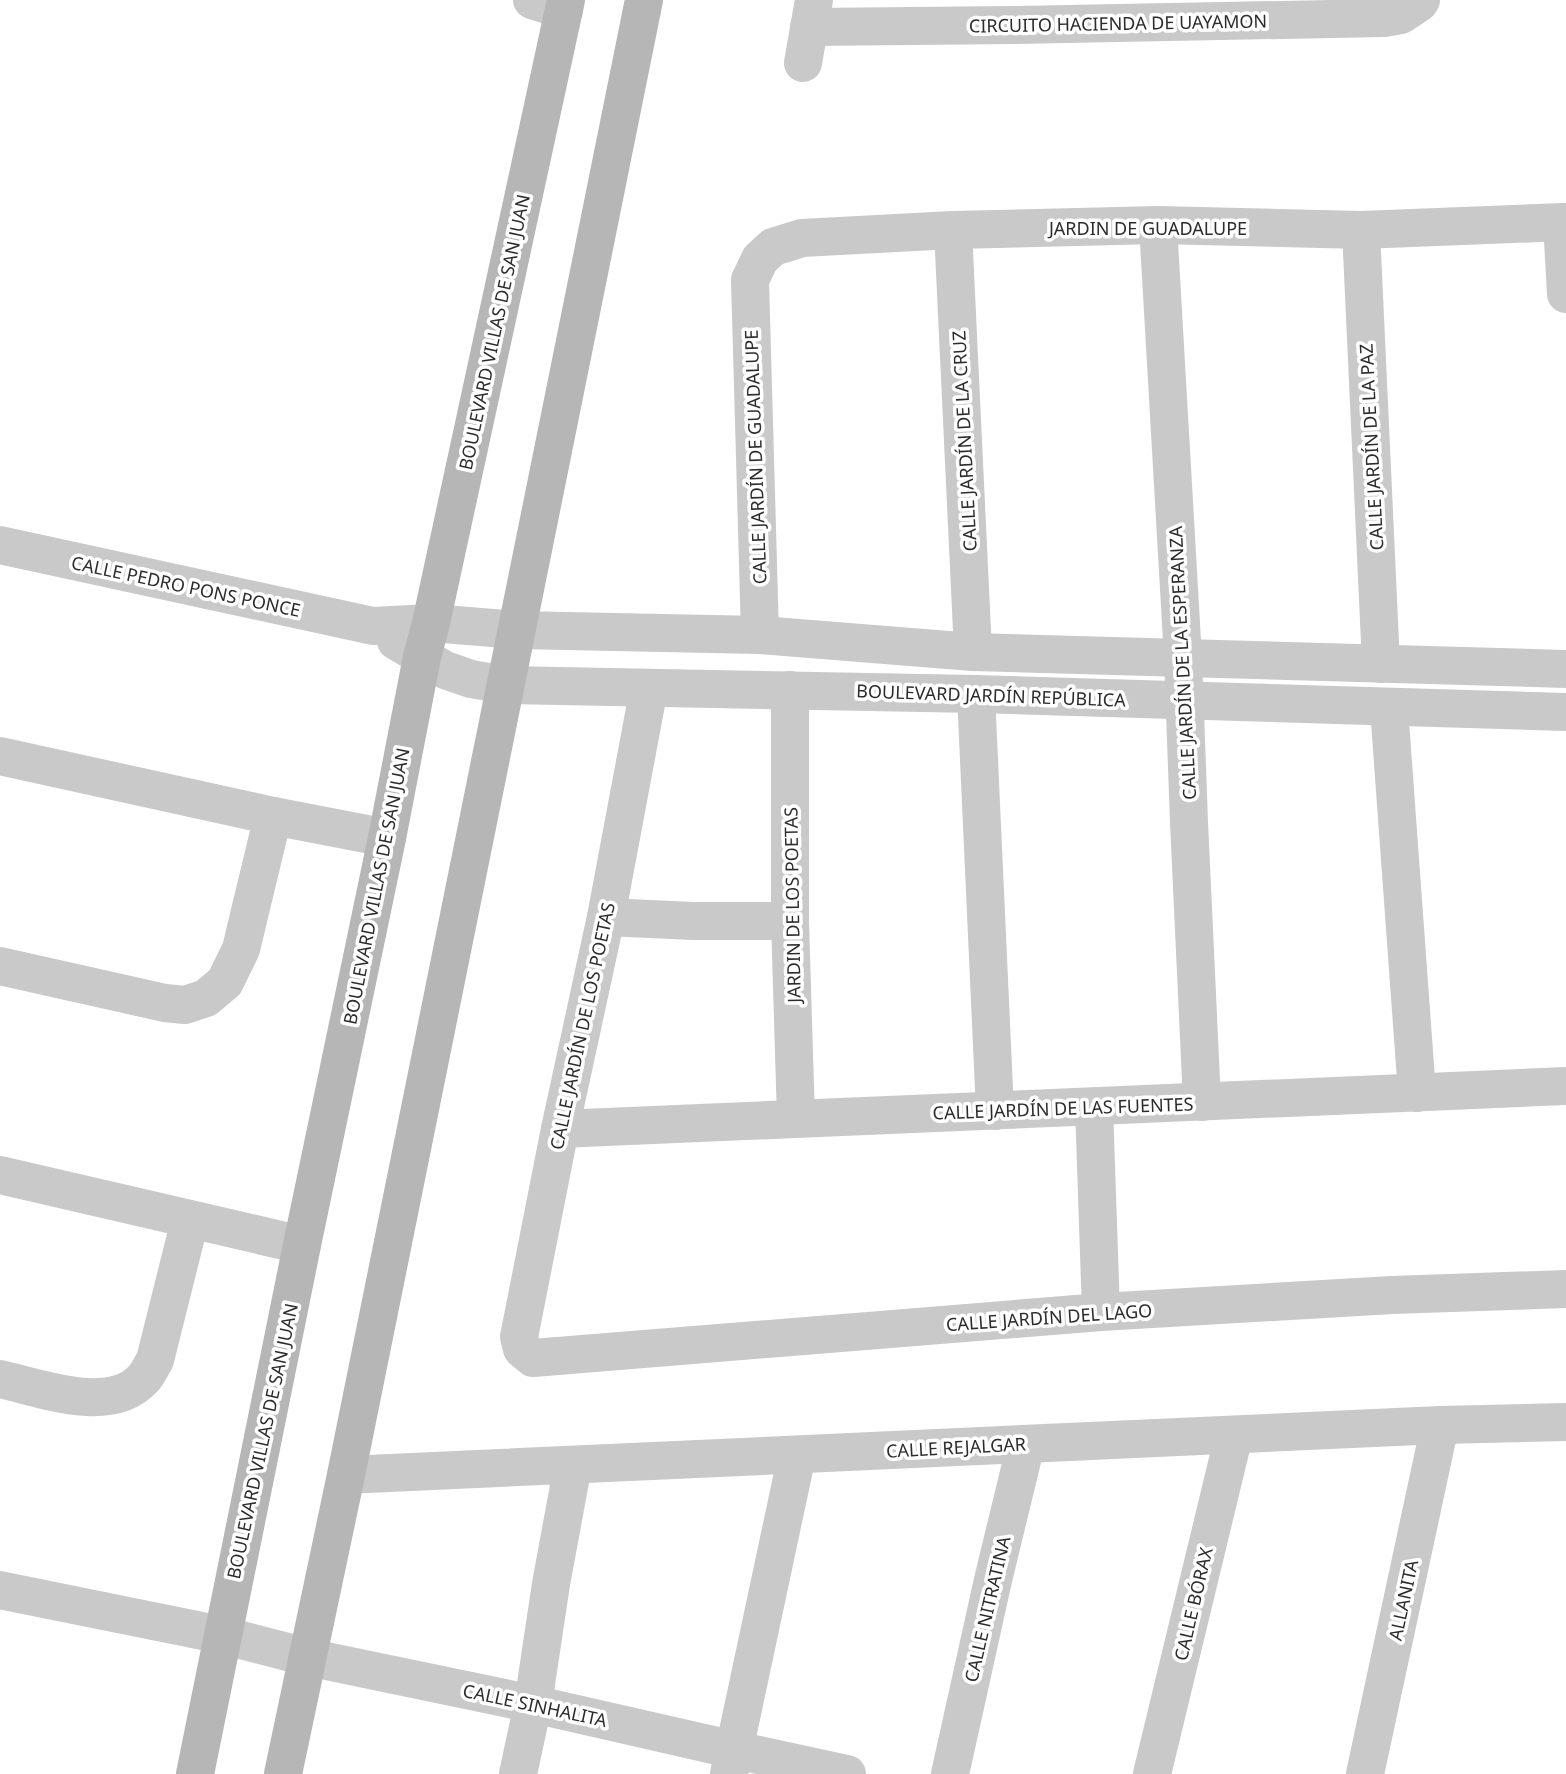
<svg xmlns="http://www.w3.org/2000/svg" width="1566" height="1774" font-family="'Noto Sans',sans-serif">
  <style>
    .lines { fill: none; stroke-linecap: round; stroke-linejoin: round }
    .street { stroke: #c9c9c9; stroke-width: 38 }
    .secondary { stroke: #b6b6b6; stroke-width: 38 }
    .labels { text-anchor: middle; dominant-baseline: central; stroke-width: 7; stroke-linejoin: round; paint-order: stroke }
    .street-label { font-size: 18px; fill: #2c2c2c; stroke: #fff }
  </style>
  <rect width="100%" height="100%" fill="#fff"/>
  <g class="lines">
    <g class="street">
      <path d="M532 0 564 10"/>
      <path d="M809 27 1014 25 1384 18 1401 15 1419 3 1421 0"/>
      <path d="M803 63 814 0"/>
      <path d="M1562 222 1566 294"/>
      <path d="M1158 225 1183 658 1189 822 1202 1102"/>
      <path d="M953 230 973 652"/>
      <path d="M1361 230 1381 664"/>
      <path d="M0 545 373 626 431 623 517 630 760 635 973 652 1566 669"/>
      <path d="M760 635 750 280 760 259 773 247 802 238 953 230 1158 225 1361 230 1566 222"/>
      <path d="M396 641 445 670 471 679 506 685 976 694 1566 712"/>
      <path d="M649 688 606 917 560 1129 519 1337 522 1349 533 1358 1101 1312 1392 1295 1566 1289"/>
      <path d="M790 690V921L796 1119"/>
      <path d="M976 694 995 1111"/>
      <path d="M1389 708 1417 1093"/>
      <path d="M0 756 273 816 387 838"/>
      <path d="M606 917 693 921H790"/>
      <path d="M0 966 165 1003 185 1005 206 998 225 982 241 949 273 816"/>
      <path d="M1094 1107 1101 1312"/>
      <path d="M560 1129 1566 1086"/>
      <path d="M0 1175 302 1245"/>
      <path d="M0 1379C41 1388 110 1415 143 1379 148 1374 151 1366 155 1360L190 1220"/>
      <path d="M346 1475 1440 1425 1566 1422"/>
      <path d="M0 1590 222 1635 307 1657 533 1704 735 1750 847 1774"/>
      <path d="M518 1774 533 1704 551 1584 573 1465"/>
      <path d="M729 1774 797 1455"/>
      <path d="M950 1774 993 1580 1026 1444"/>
      <path d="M1152 1774 1234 1435"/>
      <path d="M1365 1774 1440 1425"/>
    </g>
    <g class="secondary">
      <path d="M195 1774 302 1245 387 838 422 657 431 623 566 0"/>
      <path d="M283 1774 346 1475 644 0"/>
    </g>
  </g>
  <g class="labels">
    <g class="street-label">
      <text transform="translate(1118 23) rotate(-1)">CIRCUITO HACIENDA DE UAYAMON</text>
      <text x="1148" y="228">JARDIN DE GUADALUPE</text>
      <text transform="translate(494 332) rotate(-78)">BOULEVARD VILLAS DE SAN JUAN</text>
      <text transform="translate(964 441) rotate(-93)">CALLE JARDÍN DE LA CRUZ</text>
      <text transform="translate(1371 447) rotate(-93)">CALLE JARDÍN DE LA PAZ</text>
      <text transform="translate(755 457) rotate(-92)">CALLE JARDÍN DE GUADALUPE</text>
      <text transform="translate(186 586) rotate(12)">CALLE PEDRO PONS PONCE</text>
      <text transform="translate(1182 663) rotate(-93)">CALLE JARDÍN DE LA ESPERANZA</text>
      <text transform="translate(991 695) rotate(2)">BOULEVARD JARDÍN REPÚBLICA</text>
      <text transform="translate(376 886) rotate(-79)">BOULEVARD VILLAS DE SAN JUAN</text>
      <text transform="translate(792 905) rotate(-91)">JARDIN DE LOS POETAS</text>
      <text transform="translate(582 1026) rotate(-78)">CALLE JARDÍN DE LOS POETAS</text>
      <text transform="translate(1063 1108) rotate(-2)">CALLE JARDÍN DE LAS FUENTES</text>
      <text transform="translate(1049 1317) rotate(-4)">CALLE JARDÍN DEL LAGO</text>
      <text transform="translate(262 1441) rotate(-78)">BOULEVARD VILLAS DE SAN JUAN</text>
      <text transform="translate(956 1447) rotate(-3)">CALLE REJALGAR</text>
      <text transform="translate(1403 1600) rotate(-78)">ALLANITA</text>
      <text transform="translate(1193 1604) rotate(-77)">CALLE BÓRAX</text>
      <text transform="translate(987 1609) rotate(-77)">CALLE NITRATINA</text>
      <text transform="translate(535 1705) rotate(12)">CALLE SINHALITA</text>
    </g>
  </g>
</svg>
